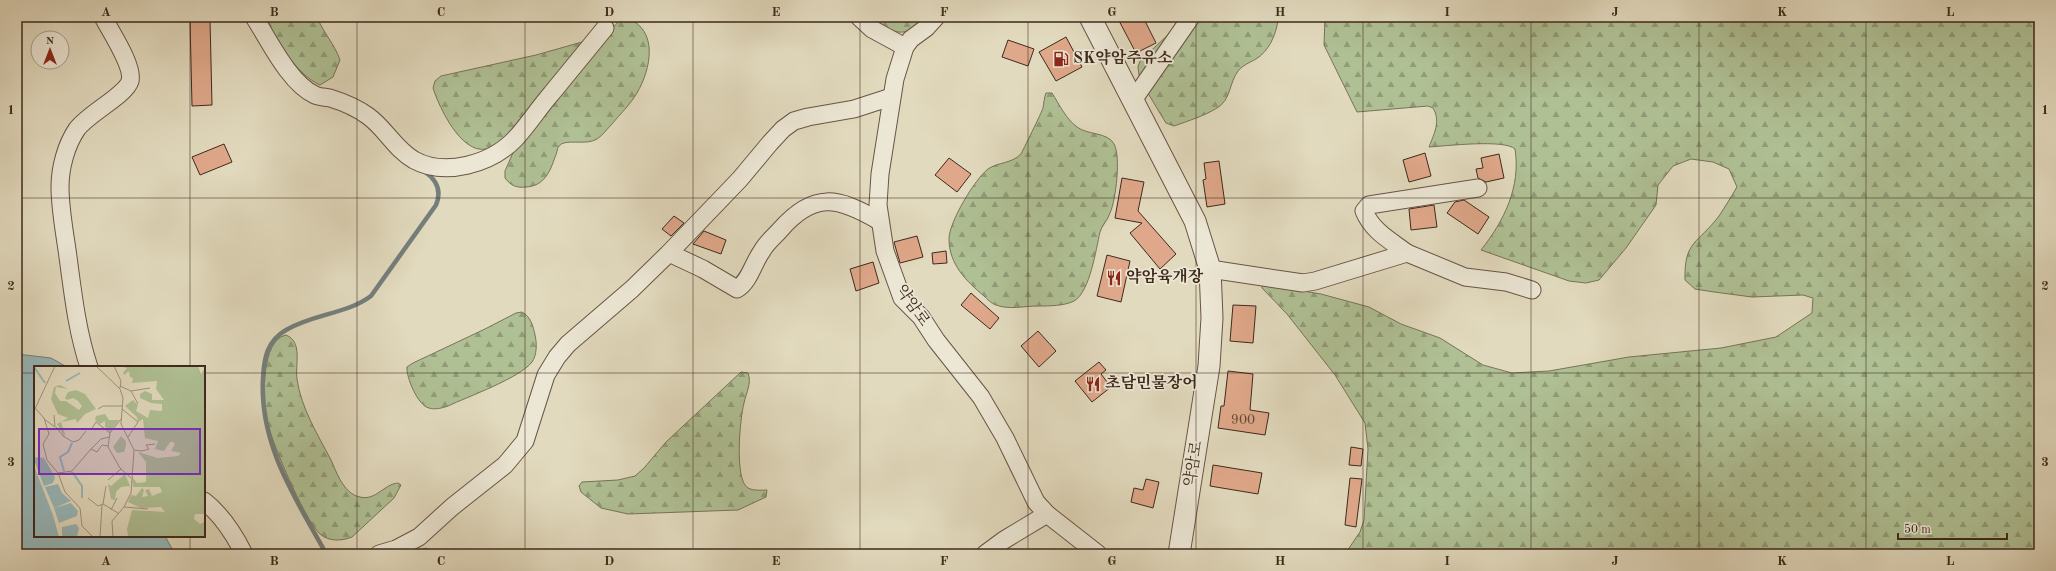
<svg xmlns="http://www.w3.org/2000/svg" width="2056" height="571" font-family="'Old Standard TT','Noto Serif KR',serif">
  <style>
    .forest { fill: url(#forest-firs); stroke: #777458 }
    .water { fill: #98b8bb; stroke: #747f7c }
    .lines { fill: none; stroke-linecap: round; stroke-linejoin: round }
    .stream { stroke: #747f7c; stroke-width: 4.5 }
    .building { fill: #dfa88a; stroke: #3f291d }
    .minor-casing { stroke: #685545; stroke-width: 19 }
    .tertiary-casing { stroke: #685545; stroke-width: 23 }
    .minor { stroke: #ece7d5; stroke-width: 17 }
    .tertiary { stroke: #ece7d5; stroke-width: 21 }
    .grid { fill: none; stroke: #3f291d; stroke-width: 1; stroke-opacity: 0.55 }
    .labels { text-anchor: middle; dominant-baseline: central; stroke-width: 3.5; stroke-linejoin: round; paint-order: stroke }
    .number-label { font-size: 14px; fill: #674938 }
    .poi-label { font-size: 16px; font-weight: bold; fill: #3f291d; stroke: #ece7d5; text-anchor: start }
    .street-label { font-size: 16px; fill: #3f291d; stroke: #ece7d5 }
    .inset-river { fill: none; stroke: #98b8bb; stroke-width: 2 }
    .inset-road { fill: none; stroke: #a1937e; stroke-width: 1 }
    .view { fill: #7b2cbf; fill-opacity: 0.15; stroke: #7b2cbf; stroke-width: 2 }
    .inset-edge { fill: none; stroke: #3f291d; stroke-width: 2 }
    .neatline { fill: none; stroke: #3f291d; stroke-width: 1.5 }
    .grid-label { font-size: 13px; text-anchor: middle; font-weight: bold; fill: #3f291d }
  </style>
  <defs>
    <pattern id="forest-firs" width="22" height="20" patternUnits="userSpaceOnUse"><rect width="22" height="20" fill="#afc094"/><path d="M5 1l3.5 6h-7zM16 11l3.5 6h-7z" fill="#909c78"/></pattern>
  </defs>
  <rect width="100%" height="100%" fill="#e2dabe"/>
  <filter id="stains"><feTurbulence type="fractalNoise" baseFrequency=".005" numOctaves="4"/><feColorMatrix values="0 0 0 0 .2 0 0 0 0 .09 0 0 0 0 .02 0 0 0 .5 -.17"/></filter>
  <radialGradient id="worn" r=".72"><stop offset=".6" stop-color="#630" stop-opacity="0"/><stop offset="1" stop-color="#630" stop-opacity=".3"/></radialGradient>
  <g class="forest">
    <path d="M262 17H317C323 32 335 45 340 60L333 77 320 85C294 73 278 40 262 17Z"/>
    <path d="M868 17H928C904 41 893 33 868 17Z"/>
    <path d="M1182 17H1275L1278 20C1276 35 1269 51 1256 59 1249 63 1243 65 1238 71 1229 83 1231 100 1217 108 1204 116 1188 121 1174 126L1166 123 1149 95 1139 75 1138 67 1140 61 1171 32Z"/>
    <path d="M1325 17H2039V554H1345L1360 532 1364 520 1368 449 1365 423 1335 375 1287 314 1262 288V284L1321 294 1369 307 1401 324 1440 338 1483 365 1512 373 1549 371 1629 357 1721 348 1776 337 1812 313 1813 298 1803 295 1752 297 1714 292 1695 289 1685 280C1684 240 1698 244 1719 216 1725 207 1731 197 1737 187L1729 169 1713 162 1691 159 1673 166 1658 185 1656 205 1626 248 1599 280 1586 283 1569 281 1481 250C1504 221 1521 187 1515 149 1505 139 1445 146 1429 147 1434 134 1441 121 1433 108L1428 106 1357 112 1324 45Z"/>
    <path d="M627 18C659 30 651 69 637 93 630 105 620 114 612 124 607 129 603 135 597 139 586 146 565 138 559 146 557 148 557 154 555 157 550 172 544 186 526 187 517 188 511 186 505 178V171L516 146 610 31 619 21Z"/>
    <path d="M582 42 584 44C565 67 511 143 486 149 461 154 439 107 433 88L435 81 441 76 536 55Z"/>
    <path d="M1046 93H1052C1059 104 1066 119 1077 127 1087 135 1108 132 1114 144 1121 156 1116 200 1110 213 1108 220 1102 225 1100 232 1096 249 1090 292 1074 301 1064 306 1049 306 1038 306 1024 306 1009 310 996 305 992 304 987 299 984 296 966 281 949 264 949 239 949 222 975 179 988 169 998 162 1011 164 1021 154 1022 152 1042 112 1043 108 1044 103 1044 98 1046 93Z"/>
    <path d="M522 312C531 317 533 326 535 335 537 343 537 355 532 362 520 378 467 397 448 406 442 408 435 410 429 408 418 406 406 377 407 367L413 363 485 329 516 313Z"/>
    <path d="M286 335C303 342 295 364 297 379 301 408 318 435 331 460 335 469 339 480 345 487 348 491 354 496 360 497 376 501 384 484 398 483L401 485 394 498 352 537C342 541 329 542 320 534 304 519 271 441 266 418 263 398 261 340 286 335Z"/>
    <path d="M741 372 748 373C752 383 746 393 744 403 740 418 734 480 748 488 754 491 761 490 767 490L766 497 738 510 628 514 601 508 581 492 579 486 582 482 618 480 635 476 644 468 666 442Z"/>
  </g>
  <path class="water" d="M17 354 51 358 67 367H35V536H165L175 554H17Z"/>
  <g class="lines">
    <g class="stream">
      <path d="M324 550C294 496 259 443 263 378 264 358 267 341 286 330 313 314 347 314 371 296L436 205C442 191 437 180 424 171"/>
      <path d="M412 554 426 550 436 554"/>
    </g>
  </g>
  <g class="building">
    <path d="M1117 17H1143L1156 43 1136 53Z"/>
    <path d="M190 20H210L212 105 192 106Z"/>
    <path d="M1066 37 1082 67 1056 81 1039 52Z"/>
    <path d="M1008 40 1034 49 1028 66 1002 57Z"/>
    <path d="M224 144 232 162 200 175 192 157Z"/>
    <path d="M1425 153 1431 176 1409 182 1403 160Z"/>
    <path d="M1499 154 1504 178 1486 182 1478 178 1476 169 1483 168 1481 158Z"/>
    <path d="M949 158 971 174 957 192 935 175Z"/>
    <path d="M1219 161 1225 204 1207 207 1203 180 1206 179 1204 163Z"/>
    <path d="M1122 178 1144 182 1138 211 1176 254 1160 269 1130 233 1142 223 1115 218Z"/>
    <path d="M1464 200 1489 217 1478 234 1447 213 1455 202Z"/>
    <path d="M1434 205 1437 227 1411 230 1409 209Z"/>
    <path d="M674 216 684 223 671 236 662 229Z"/>
    <path d="M704 231 726 240 721 254 693 244Z"/>
    <path d="M917 236 923 257 900 263 894 242Z"/>
    <path d="M946 251 947 263 933 264 932 253Z"/>
    <path d="M1107 255 1130 261 1121 302 1097 296Z"/>
    <path d="M873 262 879 283 856 291 850 269Z"/>
    <path d="M971 293 999 318 990 329 961 305Z"/>
    <path d="M1233 305 1256 306 1253 343 1230 341Z"/>
    <path d="M1038 331 1056 351 1039 367 1021 346Z"/>
    <path d="M1099 362 1106 370 1101 374 1111 387 1092 402 1075 381Z"/>
    <path d="M1228 371 1253 374 1250 410 1269 413 1265 435 1218 428 1221 406H1224Z"/>
    <path d="M1351 447 1363 449 1361 466 1349 465Z"/>
    <path d="M1213 465 1262 473 1258 494 1210 486Z"/>
    <path d="M1350 478 1362 479 1356 527 1345 525Z"/>
    <path d="M1146 479 1159 482 1153 508 1131 502 1134 488 1143 490Z"/>
  </g>
  <g class="lines">
    <g class="minor-casing">
      <g id="minor">
        <path d="M254 17C269 40 289 83 315 95 319 97 325 97 330 98 343 102 357 108 368 116 385 128 395 149 414 160 445 177 491 164 515 139 528 125 538 109 551 94 569 72 587 50 605 28"/>
        <path d="M859 17 872 29 905 47"/>
        <path d="M936 17 926 28 911 39 905 47 895 79 880 174 878 205 885 251 902 298 921 317 936 340 981 397 1005 438 1036 502 1047 514 1098 554"/>
        <path d="M1134 99 1191 17"/>
        <path d="M669 253 740 179 770 143 783 129 794 121 808 117 854 109 891 97"/>
        <path d="M1407 253 1465 277 1506 282 1532 290"/>
        <path d="M1210 269 1303 283 1315 281 1407 253C1391 241 1372 231 1364 211L1369 205 1478 188"/>
        <path d="M89 367C77 331 73 294 68 257 65 234 60 210 60 187 60 168 66 145 77 129 89 113 126 95 130 81 134 66 110 31 103 17"/>
        <path d="M204 501C222 515 234 534 244 554"/>
        <path d="M379 554 396 549 419 537 452 507 505 465 525 441 546 375 557 357 568 344 632 289 669 253 703 269 737 289C750 281 753 263 762 251 766 243 774 237 780 230 814 191 838 197 879 221"/>
        <path d="M985 554 1004 540 1047 514"/>
      </g>
    </g>
    <g class="tertiary-casing">
      <path id="tertiary" d="M1090 17 1195 221 1210 269 1212 318 1209 366 1179 554"/>
    </g>
    <use href="#minor" class="minor"/>
    <use href="#tertiary" class="tertiary"/>
  </g>
  <path class="grid" d="M190 17V367M357 17V554M525 17V554M693 17V554M860 17V554M1028 17V554M1196 17V554M1363 17V554M1531 17V554M1699 17V554M1866 17V554M17 198H2039M17 373H35M204 373H2039M190 536V554"/>
  <defs>
    <g id="fuel-bare" transform="scale(1.2)"><path d="M-5.5-6h7V0h2V4h1.3V-2.5L3-4.5l.8-.8L6-3V5H2.5V1h-1V6h-7ZM-4.2-4.7v3.2H.2V-4.7Z" fill="#8f2418" stroke="#ece7d5" stroke-width="2.5" paint-order="stroke"/></g>
    <g id="restaurant-bare" transform="scale(1.2)"><path d="M-5-6h1v4h1v-4h1v4h1v-4h1v5L-1.5 .5V6h-2V.5L-5-1ZM5-6V6H3V1.5H1.5Q1.5-4 5-6Z" fill="#8f2418" stroke="#ece7d5" stroke-width="2.5" paint-order="stroke"/></g>
  </defs>
  <g fill-rule="evenodd">
    <use href="#fuel-bare" x="1061" y="59"/>
    <use href="#restaurant-bare" x="1114" y="278"/>
    <use href="#restaurant-bare" x="1093" y="384"/>
  </g>
  <g class="labels">
    <g class="number-label">
      <text x="1243" y="420">900</text>
    </g>
    <g class="poi-label">
      <text x="1073" y="59">SK약암주유소</text>
      <text x="1126" y="278">약암육개장</text>
      <text x="1105" y="384">초담민물장어</text>
    </g>
    <g class="street-label">
      <text transform="translate(912 306) rotate(55)">약암로</text>
      <text transform="translate(1194 464) rotate(-81)">약암로</text>
    </g>
  </g>
  <g transform="translate(34 366)">
    <rect width="171" height="171" fill="#e2dabe"/>
    <path d="M85 0H164L167 8 171 2V148H161L160 153 166 158 171 156V171H92L94 170 93 163 98 144 131 146 127 141 107 142 94 136 97 129 102 130 108 122 110 124 108 131 114 130 111 124 115 123 118 130 128 126 126 121H99L98 111 103 117 112 116V96L104 86 124 92 144 90 147 87 137 85 141 78 139 76H136L130 85 121 83 124 75 111 72 109 53 104 56 103 51 91 40 99 34 104 39 102 45 114 52 116 44 128 45V38L117 37 106 32V28L111 25 118 28V34H130L122 23 123 15 98 17 99 12 96 11 95 5 90 9 89 7 93 2ZM26 19 34 23 22 21 21 27 26 35H32L45 44 48 40 44 35 39 32 33 34 31 32 34 26 42 24 51 28 62 43 51 48 43 57 42 53 27 56 31 68 30 70 23 58 34 52 24 48 17 33 20 21ZM71 48 75 54H85L76 66 71 61V55L66 58 61 54 62 50ZM87 70 92 75V79L90 86 83 87 79 81ZM91 108 96 120 87 121 82 126 81 134 77 133 74 118 77 120Z" fill="#afc094"/>
    <path d="M2 91 10 92 21 111 19 117 10 120 0 94ZM0 100 19 149 25 171H0ZM24 118 28 127 37 135 20 142 11 121ZM37 137 44 145 43 150 25 157 20 142ZM42 158 45 162 43 171H28V161Z" fill="#98b8bb"/>
    <path class="inset-river" d="M0 1 11 17M32 15 46 7M30 105 26 91 34 86 38 77M32 108 39 107 48 120V132"/>
    <path class="inset-road" d="M62 0 86 23 89 32 87 58 100 84 97 127 90 141 78 155 79 171M80 0 87 15 86 22M86 20 97 25 116 22M97 25 104 38M1 42 10 52 15 68 9 78 13 94 24 107 31 126 46 142 48 160 59 171M64 43 69 40H88M88 43 104 56 94 71M0 45 21 0M10 53 21 61 20 49M87 53 76 67 74 81 86 102 97 112M22 61 29 70 39 76 45 74 52 65M57 64 62 56 76 67M57 83 67 73 75 71M100 84 108 85 115 83 112 79 121 78M24 107 38 105 57 83 63 86 68 79 74 80M74 114 87 103M54 132 64 140 69 138 84 147M69 138 72 120M90 141 114 143M77 144 83 132M66 171 68 139"/>
    <path class="view" d="M5 63H166V108H5Z"/>
    <rect width="171" height="171" class="inset-edge"/>
  </g>
  <rect width="2056" height="571" fill="none" stroke="#e2dabe" stroke-width="44"/>
  <g transform="translate(50 50)"><circle r="19" fill="#ece7d5" stroke="#a79b8b"/>
  <path d="M0-3L7 15L0 10L-7 15Z" fill="#8f2418"/>
  <text y="-6" font-size="11" font-weight="bold" text-anchor="middle" fill="#3f291d">N</text>
  </g>
  <path d="M1898 533v6h109v-6" fill="none" stroke="#3f291d" stroke-width="2"/>
  <text x="1904" y="533" font-size="12" fill="#3f291d" stroke="#ece7d5" stroke-width="3" paint-order="stroke">50 m</text>
  <rect x="22" y="22" width="2012" height="527" class="neatline"/>
  <g class="grid-label">
    <text x="106" y="16">A</text>
    <text x="274" y="16">B</text>
    <text x="441" y="16">C</text>
    <text x="609" y="16">D</text>
    <text x="776" y="16">E</text>
    <text x="944" y="16">F</text>
    <text x="1112" y="16">G</text>
    <text x="1280" y="16">H</text>
    <text x="1447" y="16">I</text>
    <text x="1615" y="16">J</text>
    <text x="1782" y="16">K</text>
    <text x="1950" y="16">L</text>
    <text x="11" y="114">1</text>
    <text x="2045" y="114">1</text>
    <text x="11" y="290">2</text>
    <text x="2045" y="290">2</text>
    <text x="11" y="466">3</text>
    <text x="2045" y="466">3</text>
    <text x="106" y="565">A</text>
    <text x="274" y="565">B</text>
    <text x="441" y="565">C</text>
    <text x="609" y="565">D</text>
    <text x="776" y="565">E</text>
    <text x="944" y="565">F</text>
    <text x="1112" y="565">G</text>
    <text x="1280" y="565">H</text>
    <text x="1447" y="565">I</text>
    <text x="1615" y="565">J</text>
    <text x="1782" y="565">K</text>
    <text x="1950" y="565">L</text>
  </g>
  <rect width="100%" height="100%" filter="url(#stains)"/>
  <rect width="100%" height="100%" fill="url(#worn)"/>
</svg>
